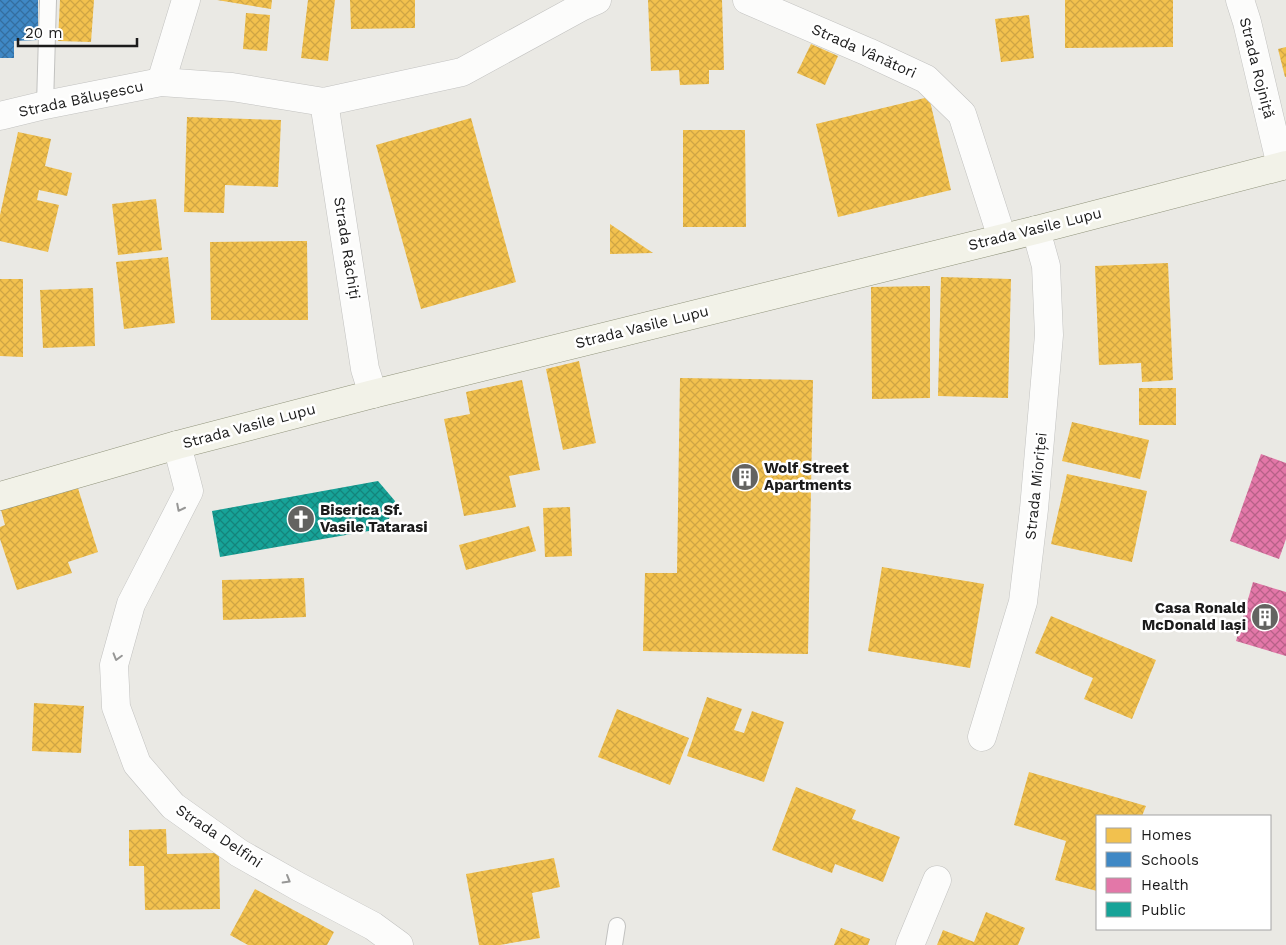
<svg xmlns="http://www.w3.org/2000/svg" width="1286" height="945" font-family="'Work Sans',sans-serif">
  <style>
    .homes { fill: url(#homes-cross-hatch) }
    .schools { fill: url(#schools-cross-hatch) }
    .health { fill: url(#health-cross-hatch) }
    .public { fill: url(#public-cross-hatch) }
    .lines { fill: none; stroke-linecap: round; stroke-linejoin: round }
    .service-casing { stroke: #c2c2c0; stroke-width: 18 }
    .minor-casing { stroke: #c2c2c0; stroke-width: 29 }
    .secondary-casing { stroke: #91947c; stroke-width: 29 }
    .service { stroke: #fcfcfb; stroke-width: 16 }
    .minor { stroke: #fcfcfb; stroke-width: 28 }
    .secondary { stroke: #f2f2e8; stroke-width: 28 }
    .oneway { stroke: #979796 }
    .labels { text-anchor: middle; dominant-baseline: central; stroke-width: 5; stroke-linejoin: round; paint-order: stroke }
    .street-label { font-size: 15px; fill: #1b1b1b; stroke: #fff }
    .poi-label { font-size: 15px; font-weight: bold; fill: #1b1b1b; stroke: #fff; text-anchor: start }
  </style>
  <defs>
    <pattern id="homes-cross-hatch" width="8" height="8" patternUnits="userSpaceOnUse" patternTransform="scale(1.25)"><rect width="8" height="8" fill="#f2c14e"/><path d="M0 0l8 8M0 8l8-8" fill="none" stroke="#cfa544"/></pattern>
    <pattern id="schools-cross-hatch" width="8" height="8" patternUnits="userSpaceOnUse" patternTransform="scale(1.25)"><rect width="8" height="8" fill="#3f88c5"/><path d="M0 0l8 8M0 8l8-8" fill="none" stroke="#346e9f"/></pattern>
    <pattern id="health-cross-hatch" width="8" height="8" patternUnits="userSpaceOnUse" patternTransform="scale(1.25)"><rect width="8" height="8" fill="#e377a8"/><path d="M0 0l8 8M0 8l8-8" fill="none" stroke="#b76188"/></pattern>
    <pattern id="public-cross-hatch" width="8" height="8" patternUnits="userSpaceOnUse" patternTransform="scale(1.25)"><rect width="8" height="8" fill="#17a398"/><path d="M0 0l8 8M0 8l8-8" fill="none" stroke="#14847b"/></pattern>
  </defs>
  <rect width="100%" height="100%" fill="#eae9e4"/>
  <g class="homes">
    <path d="M60 0H94L91 42 58 41Z"/>
    <path d="M217 0H272L271 9Z"/>
    <path d="M308 0H335L328 61 301 58Z"/>
    <path d="M350 0H415V28L351 29Z"/>
    <path d="M648 0H722L724 70H709V84L680 85 679 70 651 71Z"/>
    <path d="M1065 0H1173V47L1065 48Z"/>
    <path d="M246 13 270 15 267 51 243 49Z"/>
    <path d="M1029 15 1034 58 1001 62 995 19Z"/>
    <path d="M811 44 838 56 825 85 797 73Z"/>
    <path d="M1286 47V77H1285L1278 49Z"/>
    <path d="M929 97 951 190 838 217 816 124Z"/>
    <path d="M187 117 281 120 278 187 225 185 224 213 184 212Z"/>
    <path d="M471 118 516 282 421 309 376 145Z"/>
    <path d="M683 130H745L746 227H683Z"/>
    <path d="M18 132 51 139 45 166 72 173 67 196 39 190 37 200 59 205 48 252 0 241V215Z"/>
    <path d="M156 199 162 250 118 255 112 204Z"/>
    <path d="M610 224 653 253 610 254Z"/>
    <path d="M307 241 308 320H211L210 242Z"/>
    <path d="M168 257 175 323 124 329 116 262Z"/>
    <path d="M1168 263 1173 380 1142 382 1141 363 1099 365 1095 266Z"/>
    <path d="M941 277 1011 279 1008 398 938 396Z"/>
    <path d="M0 279H23V357L0 356Z"/>
    <path d="M930 286V398L872 399 871 287Z"/>
    <path d="M93 288 95 346 43 348 40 290Z"/>
    <path d="M579 361 596 443 563 450 546 369Z"/>
    <path d="M680 378 813 380 808 654 643 651 645 573H677Z"/>
    <path d="M522 380 540 470 509 476 516 507 464 516 444 419 470 414 466 392Z"/>
    <rect x="1139" y="388" width="37" height="37"/>
    <path d="M1072 422 1149 440 1140 479 1062 461Z"/>
    <path d="M1067 474 1147 491 1132 562 1051 544Z"/>
    <path d="M76 482 98 552 68 562 72 573 17 590 0 539V527L5 525 0 506Z"/>
    <path d="M570 507 572 556 545 557 543 508Z"/>
    <path d="M529 526 536 551 466 570 459 545Z"/>
    <path d="M882 567 984 584 970 668 868 651Z"/>
    <path d="M304 578 306 617 223 620 222 580Z"/>
    <path d="M1051 616 1156 660 1132 719 1084 699 1093 678 1035 653Z"/>
    <path d="M707 697 742 709 734 730 744 733 752 711 784 722 764 782 687 756Z"/>
    <path d="M34 703 84 706 81 753 32 751Z"/>
    <path d="M617 709 689 738 670 785 598 757Z"/>
    <path d="M1029 772 1146 806 1142 816H1097V891L1055 880 1066 841 1014 825Z"/>
    <path d="M796 787 856 810 852 819 900 837 883 882 835 864 832 873 772 850Z"/>
    <path d="M166 829 167 854 219 853 220 909 145 910 144 866H129V830Z"/>
    <path d="M554 858 560 887 532 893 540 938 500 945H479L466 874Z"/>
    <path d="M255 889 334 932 327 945H248L230 935Z"/>
    <path d="M986 912 1025 928 1018 945H937L943 930 974 942Z"/>
    <path d="M841 928 870 939 868 945H834Z"/>
  </g>
  <path class="schools" d="M0 0H38V40L14 41V58H0Z"/>
  <g class="health">
    <path d="M1261 454 1286 463V539L1279 559 1230 541Z"/>
    <path d="M1253 582 1286 592V656L1236 641Z"/>
  </g>
  <path class="public" d="M378 481 395 501 386 528 220 557 212 511Z"/>
  <g class="lines">
    <g class="service-casing">
      <g id="service">
        <path d="M45 105 48 0"/>
        <path d="M614 945 617 926"/>
      </g>
    </g>
    <g class="minor-casing">
      <g id="minor">
        <path d="M747 0 868 52 926 79 962 114 1002 238"/>
        <path d="M1240 0 1247 22 1281 166"/>
        <path d="M161 82 186 0"/>
        <path d="M324 102 365 369 373 394"/>
        <path d="M0 116 45 105 161 82 232 87 324 102 462 72 581 7 597 0"/>
        <path d="M177 445 189 491 131 604 114 665 116 707 137 764 173 806 239 853 299 887 373 926 399 945"/>
        <path d="M982 737 1023 602 1034 509 1049 335 1046 266 1036 230"/>
        <path d="M910 945 937 880"/>
      </g>
    </g>
    <g class="secondary-casing">
      <path id="secondary" d="M0 496 177 445 373 394 1036 230 1286 165"/>
    </g>
    <use href="#service" class="service"/>
    <use href="#minor" class="minor"/>
    <use href="#secondary" class="secondary"/>
  </g>
  <defs><path id="oneway-chevron" d="M-2-3.5L2.5 0L-2 3.5" fill="none" stroke-width="1.6" stroke-linecap="round" stroke-linejoin="round" transform="scale(1.25)"/></defs>
  <g class="oneway">
    <use href="#oneway-chevron" transform="translate(180 508) rotate(117)"/>
    <use href="#oneway-chevron" transform="translate(117 657) rotate(106)"/>
    <use href="#oneway-chevron" transform="translate(287 880) rotate(30)"/>
  </g>
  <defs>
    <g id="building-disc" transform="scale(1.4375)"><circle r="9.5" fill="#636361" stroke="#fff"/><path d="M-4-6H4V6H1V3H-1V6H-4ZM-2.5-4.3h1.7v1.8h-1.7ZM.8-4.3h1.7v1.8H.8ZM-2.5-1h1.7V.8h-1.7ZM.8-1h1.7V.8H.8Z" fill="#fff"/></g>
    <g id="church-disc" transform="scale(1.4375)"><circle r="9.5" fill="#636361" stroke="#fff"/><path d="M-1.2-6h2.4v3.5h3.3v2.4h-3.3V6h-2.4V-.1h-3.3v-2.4h3.3Z" fill="#fff"/></g>
  </defs>
  <g fill-rule="evenodd">
    <use href="#building-disc" x="745" y="477"/>
    <use href="#church-disc" x="301" y="519"/>
    <use href="#building-disc" x="1265" y="617"/>
  </g>
  <g class="labels">
    <g class="street-label">
      <text transform="translate(864 51) rotate(24)">Strada Vânători</text>
      <text transform="translate(1257 68) rotate(76)">Strada Rojniță</text>
      <text transform="translate(81 99) rotate(-12)">Strada Bălușescu</text>
      <text transform="translate(1035 229) rotate(-14)">Strada Vasile Lupu</text>
      <text transform="translate(347 248) rotate(81)">Strada Răchiți</text>
      <text transform="translate(642 327) rotate(-14)">Strada Vasile Lupu</text>
      <text transform="translate(249 426) rotate(-15)">Strada Vasile Lupu</text>
      <text transform="translate(1036 486) rotate(-84)">Strada Mioriței</text>
      <text transform="translate(219 836) rotate(34)">Strada Delfini</text>
    </g>
    <g class="poi-label">
      <text x="764" y="468">Wolf Street<tspan x="764" dy="17">Apartments</tspan></text>
      <text x="320" y="510">Biserica Sf.<tspan x="320" dy="17">Vasile Tatarasi</tspan></text>
      <text x="1246" y="608" text-anchor="end">Casa Ronald<tspan x="1246" dy="17">McDonald Iași</tspan></text>
    </g>
  </g>
  <rect x="1096" y="815" width="175" height="115" fill="#ffffff" stroke="#a4a4a4"/>
  <rect x="1106" y="828" width="25" height="15" fill="#f2c14e" stroke="#a4a4a4"/>
  <text x="1141" y="840" font-size="15" fill="#1b1b1b">Homes</text>
  <rect x="1106" y="852" width="25" height="15" fill="#3f88c5" stroke="#a4a4a4"/>
  <text x="1141" y="865" font-size="15" fill="#1b1b1b">Schools</text>
  <rect x="1106" y="878" width="25" height="15" fill="#e377a8" stroke="#a4a4a4"/>
  <text x="1141" y="890" font-size="15" fill="#1b1b1b">Health</text>
  <rect x="1106" y="902" width="25" height="15" fill="#17a398" stroke="#a4a4a4"/>
  <text x="1141" y="915" font-size="15" fill="#1b1b1b">Public</text>
  <path d="M18 38v8h119v-8" fill="none" stroke="#1b1b1b" stroke-width="2.5"/>
  <text x="25" y="38" font-size="15" fill="#1b1b1b" stroke="#ffffff" stroke-width="4" paint-order="stroke">20 m</text>
</svg>
